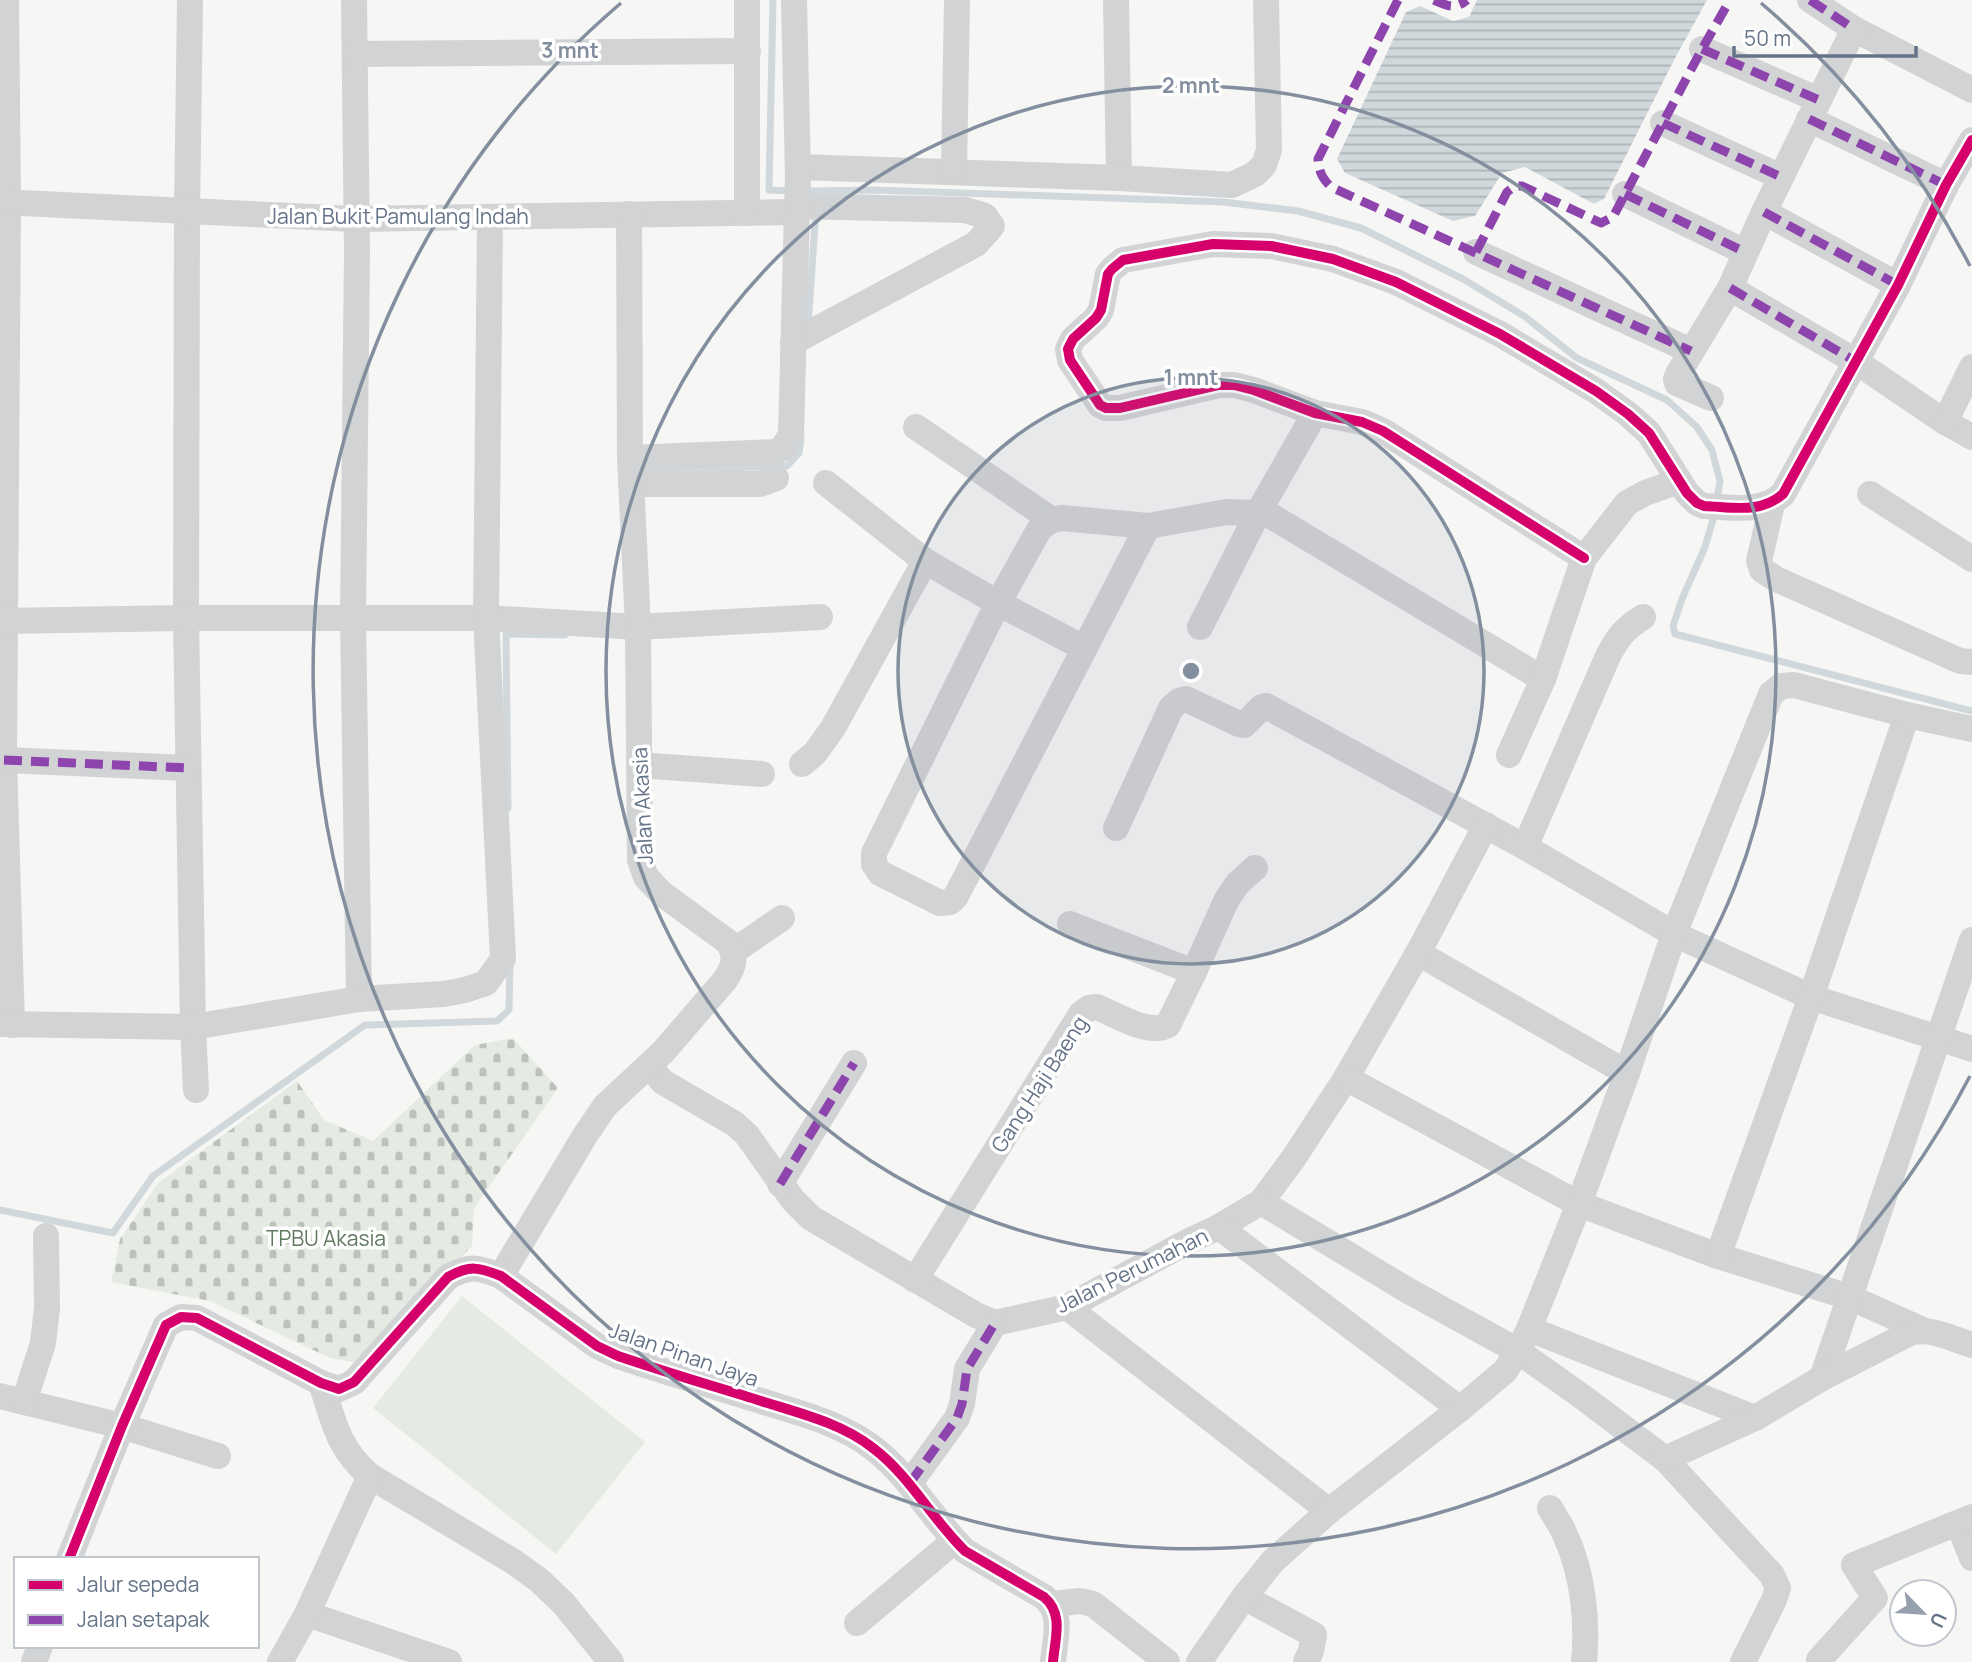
<svg xmlns="http://www.w3.org/2000/svg" width="1972" height="1662" font-family="Manrope,sans-serif">
  <style>
    .cemetery { fill: url(#cemetery-stones) }
    .green { fill: #e5eae3 }
    .water { fill: url(#water-rules) }
    .lines { fill: none; stroke-linecap: round; stroke-linejoin: round }
    .stream { stroke: #d1d8dc; stroke-width: 7 }
    .minor { stroke: #d2d3d4; stroke-width: 26 }
    .quiet { stroke: #8e44ad; stroke-width: 9; stroke-dasharray: 18 9; stroke-linecap: butt }
    .cycleway-casing { stroke: #fff; stroke-width: 15 }
    .cycleway { stroke: #d6006c; stroke-width: 10 }
    .ring { fill: none; stroke: #838f9e; stroke-width: 3.5 }
    .labels { text-anchor: middle; dominant-baseline: central; stroke-width: 7; stroke-linejoin: round; paint-order: stroke }
    .street-label { font-size: 21px; fill: #647387; stroke: #fff }
    .park-label { font-size: 21px; fill: #61795f; stroke: #fff }
    .centre { fill: #838f9e; stroke: #fff; stroke-width: 3.5 }
    .ring-label { font-size: 21px; text-anchor: middle; font-weight: bold; fill: #838f9e; stroke: #fff; stroke-width: 7; stroke-linejoin: round; paint-order: stroke }
  </style>
  <defs>
    <pattern id="cemetery-stones" width="16" height="16" patternUnits="userSpaceOnUse" patternTransform="scale(1.75)"><rect width="16" height="16" fill="#e5eae3"/><path d="M2 7V4a2 2 0 0 1 4 0v3zM10 15v-3a2 2 0 0 1 4 0v3z" fill="#bdc2be"/></pattern>
    <pattern id="water-rules" width="6" height="5" patternUnits="userSpaceOnUse" patternTransform="scale(1.75)"><rect width="6" height="5" fill="#d1d8dc"/><path d="M0 2.5h6" fill="none" stroke="#adb4b8"/></pattern>
  </defs>
  <rect width="100%" height="100%" fill="#f6f6f5"/>
  <path class="cemetery" d="M513 1038 558 1088 474 1208 472 1246 358 1363 330 1358 210 1301 111 1282 120 1239 158 1183 297 1081 324 1120 373 1141 475 1045Z"/>
  <path class="green" d="M462 1296 645 1442 556 1554 373 1408Z"/>
  <path class="water" d="M1477 0H1707L1673 62 1604 199 1594 204 1525 167 1502 173 1475 216 1453 221 1345 173 1337 159 1406 12 1420 6 1453 21 1469 17Z"/>
  <g class="lines">
    <g class="stream">
      <path d="M773 0 769 190 792 191"/>
      <path d="M804 191 875 190 1223 202 1298 211 1361 228 1463 279 1524 316 1577 358 1667 400 1697 427 1712 450 1720 481 1714 516 1705 547 1682 599 1673 626 1675 634 1972 711"/>
      <path d="M808 325 816 211"/>
      <path d="M644 479V471L787 466 799 453 801 438"/>
      <path d="M508 808 506 634 565 635"/>
      <path d="M0 1210 113 1233 153 1176 365 1025 497 1021 509 1010 510 963"/>
    </g>
    <g class="minor">
      <path d="M6 0 8 202 4 760 12 1025"/>
      <path d="M190 0 187 213 186 618 193 1027 196 1090"/>
      <path d="M354 0 357 251 353 618 359 999"/>
      <path d="M1116 0 1119 178"/>
      <path d="M1810 0 1854 29 1972 90"/>
      <path d="M1702 49 1819 100"/>
      <path d="M355 54 748 51"/>
      <path d="M1809 119 1946 185"/>
      <path d="M1663 123 1781 177"/>
      <path d="M798 167 1119 178 1232 185 1255 174 1264 165 1269 150 1266 0"/>
      <path d="M954 171 957 0"/>
      <path d="M1625 194 1745 252"/>
      <path d="M0 202 355 219 797 212"/>
      <path d="M1764 212 1898 285"/>
      <path d="M747 213V0"/>
      <path d="M1476 252 1691 351"/>
      <path d="M1730 288 1855 361 1945 422 1972 437"/>
      <path d="M793 342 976 244 992 226 985 216 965 210 797 206"/>
      <path d="M1711 398 1677 383 1676 379 1678 374 1730 288 1764 212 1854 29"/>
      <path d="M1945 422 1972 367"/>
      <path d="M916 427 1052 520"/>
      <path d="M630 458 776 452 784 447 791 434 798 176 794 0"/>
      <path d="M826 483 925 561 998 603 1084 648"/>
      <path d="M631 484H760L776 478"/>
      <path d="M1870 494 1972 559"/>
      <path d="M1772 504 1759 561 1762 570 1776 579 1960 661 1972 662"/>
      <path d="M1148 526 956 896 950 902 940 903 880 873 874 864V853L998 603 1040 528 1052 520 1062 518 1148 526 1227 512 1258 513 1271 516 1543 679"/>
      <path d="M1584 558 1383 431 1362 422 1315 413 1254 390 1234 385H1219L1120 408H1106L1100 405 1070 360 1068 349 1073 339 1096 318 1101 310 1108 274 1112 269 1123 260 1213 244 1271 246 1333 259 1396 282 1500 334 1596 391 1628 414 1649 433 1687 493 1697 503 1704 506C1733 507 1760 514 1783 494L1898 285 1946 185 1972 140"/>
      <path d="M0 621 186 618H486L638 627 820 617"/>
      <path d="M1200 627 1258 513 1315 413"/>
      <path d="M1509 755 1543 679 1584 558 1627 503 1645 493 1679 481"/>
      <path d="M4 760 188 768"/>
      <path d="M802 764 815 753 833 728 925 561"/>
      <path d="M639 765 762 774"/>
      <path d="M1116 828 1171 708 1179 701 1186 699 1239 724 1244 725 1262 707 1266 706 1525 847 1674 934 1811 997 1972 1049"/>
      <path d="M1525 847 1608 656C1618 637 1624 629 1643 617"/>
      <path d="M1070 924 1194 972"/>
      <path d="M734 951 782 918"/>
      <path d="M1418 953 1627 1073"/>
      <path d="M0 1024 193 1027 359 999 444 994 465 990 486 983 503 959 486 618 490 218"/>
      <path d="M649 1066 663 1082 735 1124 747 1135 793 1200 811 1218 976 1315 995 1323 1067 1307 1189 1241 1219 1227 1261 1202 1293 1159 1346 1078 1418 953 1486 825"/>
      <path d="M1346 1078 1579 1204 1718 1256 1849 1297 1923 1330"/>
      <path d="M780 1184 854 1063"/>
      <path d="M1261 1202 1407 1290 1518 1351 1584 1398 1665 1459 1772 1575 1778 1588 1774 1600 1743 1662"/>
      <path d="M1219 1227 1460 1409"/>
      <path d="M1718 1256 1811 997 1907 715"/>
      <path d="M501 1276 584 1137 605 1106 663 1052 725 980C734 967 737 956 728 942L661 893 646 877 640 860 638 627 630 458 629 214"/>
      <path d="M915 1280 1081 1014 1089 1008 1097 1007C1117 1015 1149 1036 1168 1025L1194 972 1227 899 1238 883 1255 868"/>
      <path d="M1067 1307 1329 1511"/>
      <path d="M1529 1329 1755 1418"/>
      <path d="M1822 1378 1972 940"/>
      <path d="M321 1383C334 1422 337 1447 370 1476L514 1562 540 1581 564 1604 611 1662"/>
      <path d="M0 1396 122 1426 218 1456"/>
      <path d="M24 1402 43 1343 47 1308 46 1236"/>
      <path d="M1665 1459 1755 1418 1822 1378 1912 1332C1933 1328 1952 1339 1972 1345"/>
      <path d="M910 1483 957 1418 962 1404 967 1369 995 1323"/>
      <path d="M1550 1508C1556 1518 1562 1527 1566 1537 1583 1574 1588 1622 1584 1662"/>
      <path d="M1958 1523 1972 1558"/>
      <path d="M69 1559 122 1426 166 1325 181 1317 197 1318 321 1383 339 1389 354 1382 448 1277C470 1265 478 1267 501 1276L597 1346 618 1356C665 1372 713 1386 761 1401 799 1413 841 1423 873 1448 910 1476 932 1519 965 1551L1044 1597C1064 1614 1055 1638 1053 1662"/>
      <path d="M1244 1597 1314 1635 1311 1651 1306 1662"/>
      <path d="M1052 1604 1080 1601 1093 1604 1167 1662"/>
      <path d="M307 1614 449 1662"/>
      <path d="M857 1623 954 1541"/>
      <path d="M1819 1660 1875 1598 1854 1565 1972 1517"/>
      <path d="M34 1662 40 1646"/>
      <path d="M280 1662 307 1614 370 1476"/>
      <path d="M1199 1662 1244 1597 1273 1561 1329 1511 1460 1409 1505 1371 1518 1351 1529 1329 1579 1204 1627 1073 1674 934 1771 694 1781 686 1794 685 1907 715 1972 729"/>
    </g>
    <g class="quiet">
      <path d="M1398 0 1318 159C1319 172 1322 178 1331 187L1691 351"/>
      <path d="M1434 0C1447 6 1455 10 1467 0"/>
      <path d="M1810 0 1854 29"/>
      <path d="M1702 49 1819 100"/>
      <path d="M1809 119 1946 185"/>
      <path d="M1663 123 1781 177"/>
      <path d="M1625 194 1745 252"/>
      <path d="M1764 212 1898 285"/>
      <path d="M1476 252 1507 192 1515 186H1522L1601 223 1613 217 1702 49 1730 0"/>
      <path d="M1730 288 1855 361"/>
      <path d="M4 760 188 768"/>
      <path d="M780 1184 854 1063"/>
      <path d="M910 1483 957 1418 962 1404 967 1369 995 1323"/>
    </g>
    <g class="cycleway-casing">
      <g id="cycleway">
        <path d="M1584 558 1383 431 1362 422 1315 413 1254 390 1234 385H1219L1120 408H1106L1100 405 1070 360 1068 349 1073 339 1096 318 1101 310 1108 274 1112 269 1123 260 1213 244 1271 246 1333 259 1396 282 1500 334 1596 391 1628 414 1649 433 1687 493 1697 503 1704 506C1733 507 1760 514 1783 494L1898 285 1946 185 1972 140"/>
        <path d="M69 1559 122 1426 166 1325 181 1317 197 1318 321 1383 339 1389 354 1382 448 1277C470 1265 478 1267 501 1276L597 1346 618 1356C665 1372 713 1386 761 1401 799 1413 841 1423 873 1448 910 1476 932 1519 965 1551L1044 1597C1064 1614 1055 1638 1053 1662"/>
      </g>
    </g>
    <use href="#cycleway" class="cycleway"/>
  </g>
  <circle cx="1191" cy="671" r="293" fill="#838f9e" fill-opacity=".12"/>
  <g class="ring">
    <circle cx="1191" cy="671" r="293"/>
    <circle cx="1191" cy="671" r="585"/>
    <path d="M1970 1076A878 878 0 1 1 621 3M1761 3A878 878 0 0 1 1970 266"/>
  </g>
  <g class="labels">
    <g class="street-label">
      <text x="398" y="216">Jalan Bukit Pamulang Indah</text>
      <text transform="translate(642 806) rotate(-93)">Jalan Akasia</text>
      <text transform="translate(1039 1084) rotate(-57)">Gang Haji Baeng</text>
      <text transform="translate(1132 1270) rotate(-26)">Jalan Perumahan</text>
      <text transform="translate(684 1354) rotate(19)">Jalan Pinan Jaya</text>
    </g>
    <g class="park-label">
      <text x="326" y="1238">TPBU Akasia</text>
    </g>
  </g>
  <circle cx="1191" cy="671" r="10" class="centre"/>
  <g class="ring-label">
    <text x="570" y="58">3 mnt</text>
    <text x="1191" y="93">2 mnt</text>
    <text x="1191" y="385">1 mnt</text>
  </g>
  <rect x="14" y="1557" width="245" height="91" fill="#ffffff" stroke="#c1c7cf" stroke-width="2"/>
  <rect x="28" y="1580" width="35" height="10" fill="#d6006c" stroke="#c1c7cf" stroke-width="2"/>
  <text x="77" y="1592" font-size="21" fill="#647387">Jalur sepeda</text>
  <rect x="28" y="1615" width="35" height="10" fill="#8e44ad" stroke="#c1c7cf" stroke-width="2"/>
  <text x="77" y="1627" font-size="21" fill="#647387">Jalan setapak</text>
  <g transform="translate(1923 1613) rotate(115)"><circle r="33" fill="#ffffff" stroke="#c1c7cf" stroke-width="2"/>
  <path d="M0-5L12 26L0 18L-12 26Z" fill="#97a1ae"/>
  <text y="-10" font-size="19" font-weight="bold" text-anchor="middle" fill="#647387">U</text>
  </g>
  <path d="M1734 46v10h182v-10" fill="none" stroke="#647387" stroke-width="3.5"/>
  <text x="1744" y="46" font-size="21" fill="#647387" stroke="#ffffff" stroke-width="5" paint-order="stroke">50 m</text>
</svg>
